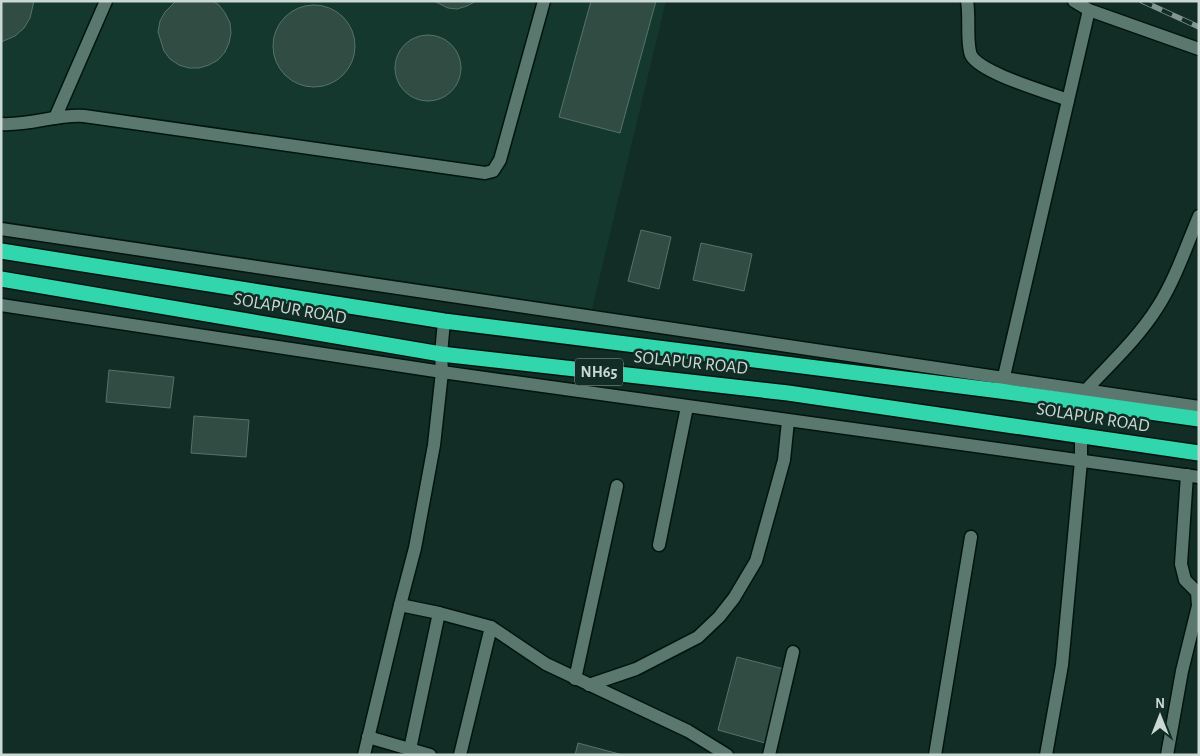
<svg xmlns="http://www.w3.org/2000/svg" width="1200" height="756" font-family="'Alegreya Sans',sans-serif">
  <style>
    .built { fill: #14382d }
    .building { fill: #314c43; stroke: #567369 }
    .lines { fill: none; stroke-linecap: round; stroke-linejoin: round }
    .minor-casing { stroke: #00150e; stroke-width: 15 }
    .highway-casing { stroke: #00150e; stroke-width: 18 }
    .minor { stroke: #5b786e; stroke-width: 12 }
    .highway { stroke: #31d6ac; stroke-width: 15 }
    .rail-casing { stroke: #82968f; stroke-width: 5.5 }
    .rail { stroke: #122d25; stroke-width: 4; stroke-dasharray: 11; stroke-linecap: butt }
    .labels { text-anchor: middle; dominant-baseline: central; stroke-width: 5; stroke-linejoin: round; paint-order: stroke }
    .shield { fill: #122d25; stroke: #93a59f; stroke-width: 1 }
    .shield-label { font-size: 16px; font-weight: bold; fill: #cad9d3 }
    .street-label { font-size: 18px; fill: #cad9d3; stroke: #122d25 }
  </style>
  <rect width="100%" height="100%" fill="#122d25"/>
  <path class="built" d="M1 1H666L592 309 1 221Z"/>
  <g class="building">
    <path d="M1 1H34L30 18 24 28 15 36 1 42Z"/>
    <path d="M176 1H213L219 5 225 13 230 23 231 33 229 43 225 52 218 60 209 65 199 68H189L179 65 170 59 164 51 158 32 160 21 165 12Z"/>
    <path d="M434 1H476L467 6 457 9 448 8Z"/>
    <path d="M591 1H656L620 133 559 117Z"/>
    <circle cx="314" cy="46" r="41"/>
    <circle cx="428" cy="68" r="33"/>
    <path d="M641 230 671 237 659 289 628 281Z"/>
    <path d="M701 243 752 254 744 291 693 280Z"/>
    <path d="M109 370 174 377 170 408 106 402Z"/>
    <path d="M194 416 249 420 246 457 191 453Z"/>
    <path d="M737 657 784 669 765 743 718 730Z"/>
    <path d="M578 743 623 755H575Z"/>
  </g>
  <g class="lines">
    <g class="minor-casing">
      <g id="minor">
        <path d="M967 1C970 16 966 43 971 55 980 73 1047 92 1068 100"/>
        <path d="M1074 1 1089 10 1199 49"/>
        <path d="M55 118 106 1"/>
        <path d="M1 124C30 126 56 114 84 116L485 173 493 171 500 160 544 1"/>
        <path d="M1 229 1199 407"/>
        <path d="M1 305 442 372 1199 477"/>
        <path d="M1002 385 1089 10"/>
        <path d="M1087 389C1111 363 1138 338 1157 308 1175 280 1186 247 1199 216"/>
        <path d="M659 545 687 407"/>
        <path d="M400 605 439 613 491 627 546 664 688 731 727 755"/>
        <path d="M575 679 617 486"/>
        <path d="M589 685 636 669 698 637 719 617 734 598 756 561 784 460 788 421"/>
        <path d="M368 737 430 755"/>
        <path d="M410 749 439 613"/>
        <path d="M364 755 400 605 415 548 434 445 442 372 441 354 444 321"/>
        <path d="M460 755 491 627"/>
        <path d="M769 755 793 652"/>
        <path d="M935 755 971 537"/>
        <path d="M1046 755 1062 665 1081 461V435"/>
        <path d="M1167 755 1182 671 1198 606 1197 592 1185 580 1181 564 1187 475"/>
      </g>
    </g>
    <g class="highway-casing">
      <g id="highway">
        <path d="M1 251 444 321 1000 391 1199 419"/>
        <path d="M1 279 441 354 788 393 1199 453"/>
      </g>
    </g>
    <use href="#minor" class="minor"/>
    <use href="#highway" class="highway"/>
    <g class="rail-casing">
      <path id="rail" d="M1142 1 1199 27"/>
    </g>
    <use href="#rail" class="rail"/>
  </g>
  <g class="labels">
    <rect class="shield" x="575" y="358.5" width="48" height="27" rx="4"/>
    <g class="shield-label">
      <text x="599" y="372">NH65</text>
    </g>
    <g class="street-label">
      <text transform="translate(290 309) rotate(10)">SOLAPUR ROAD</text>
      <text transform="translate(691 363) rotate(6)">SOLAPUR ROAD</text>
      <text transform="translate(1093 418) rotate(9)">SOLAPUR ROAD</text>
    </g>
  </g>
  <rect width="1200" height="756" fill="none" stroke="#cad9d3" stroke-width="5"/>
  <g transform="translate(1160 716)" stroke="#122d25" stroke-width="4" paint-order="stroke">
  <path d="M0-4L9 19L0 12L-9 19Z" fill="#cad9d3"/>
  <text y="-8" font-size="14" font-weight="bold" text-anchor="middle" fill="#cad9d3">N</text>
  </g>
</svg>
